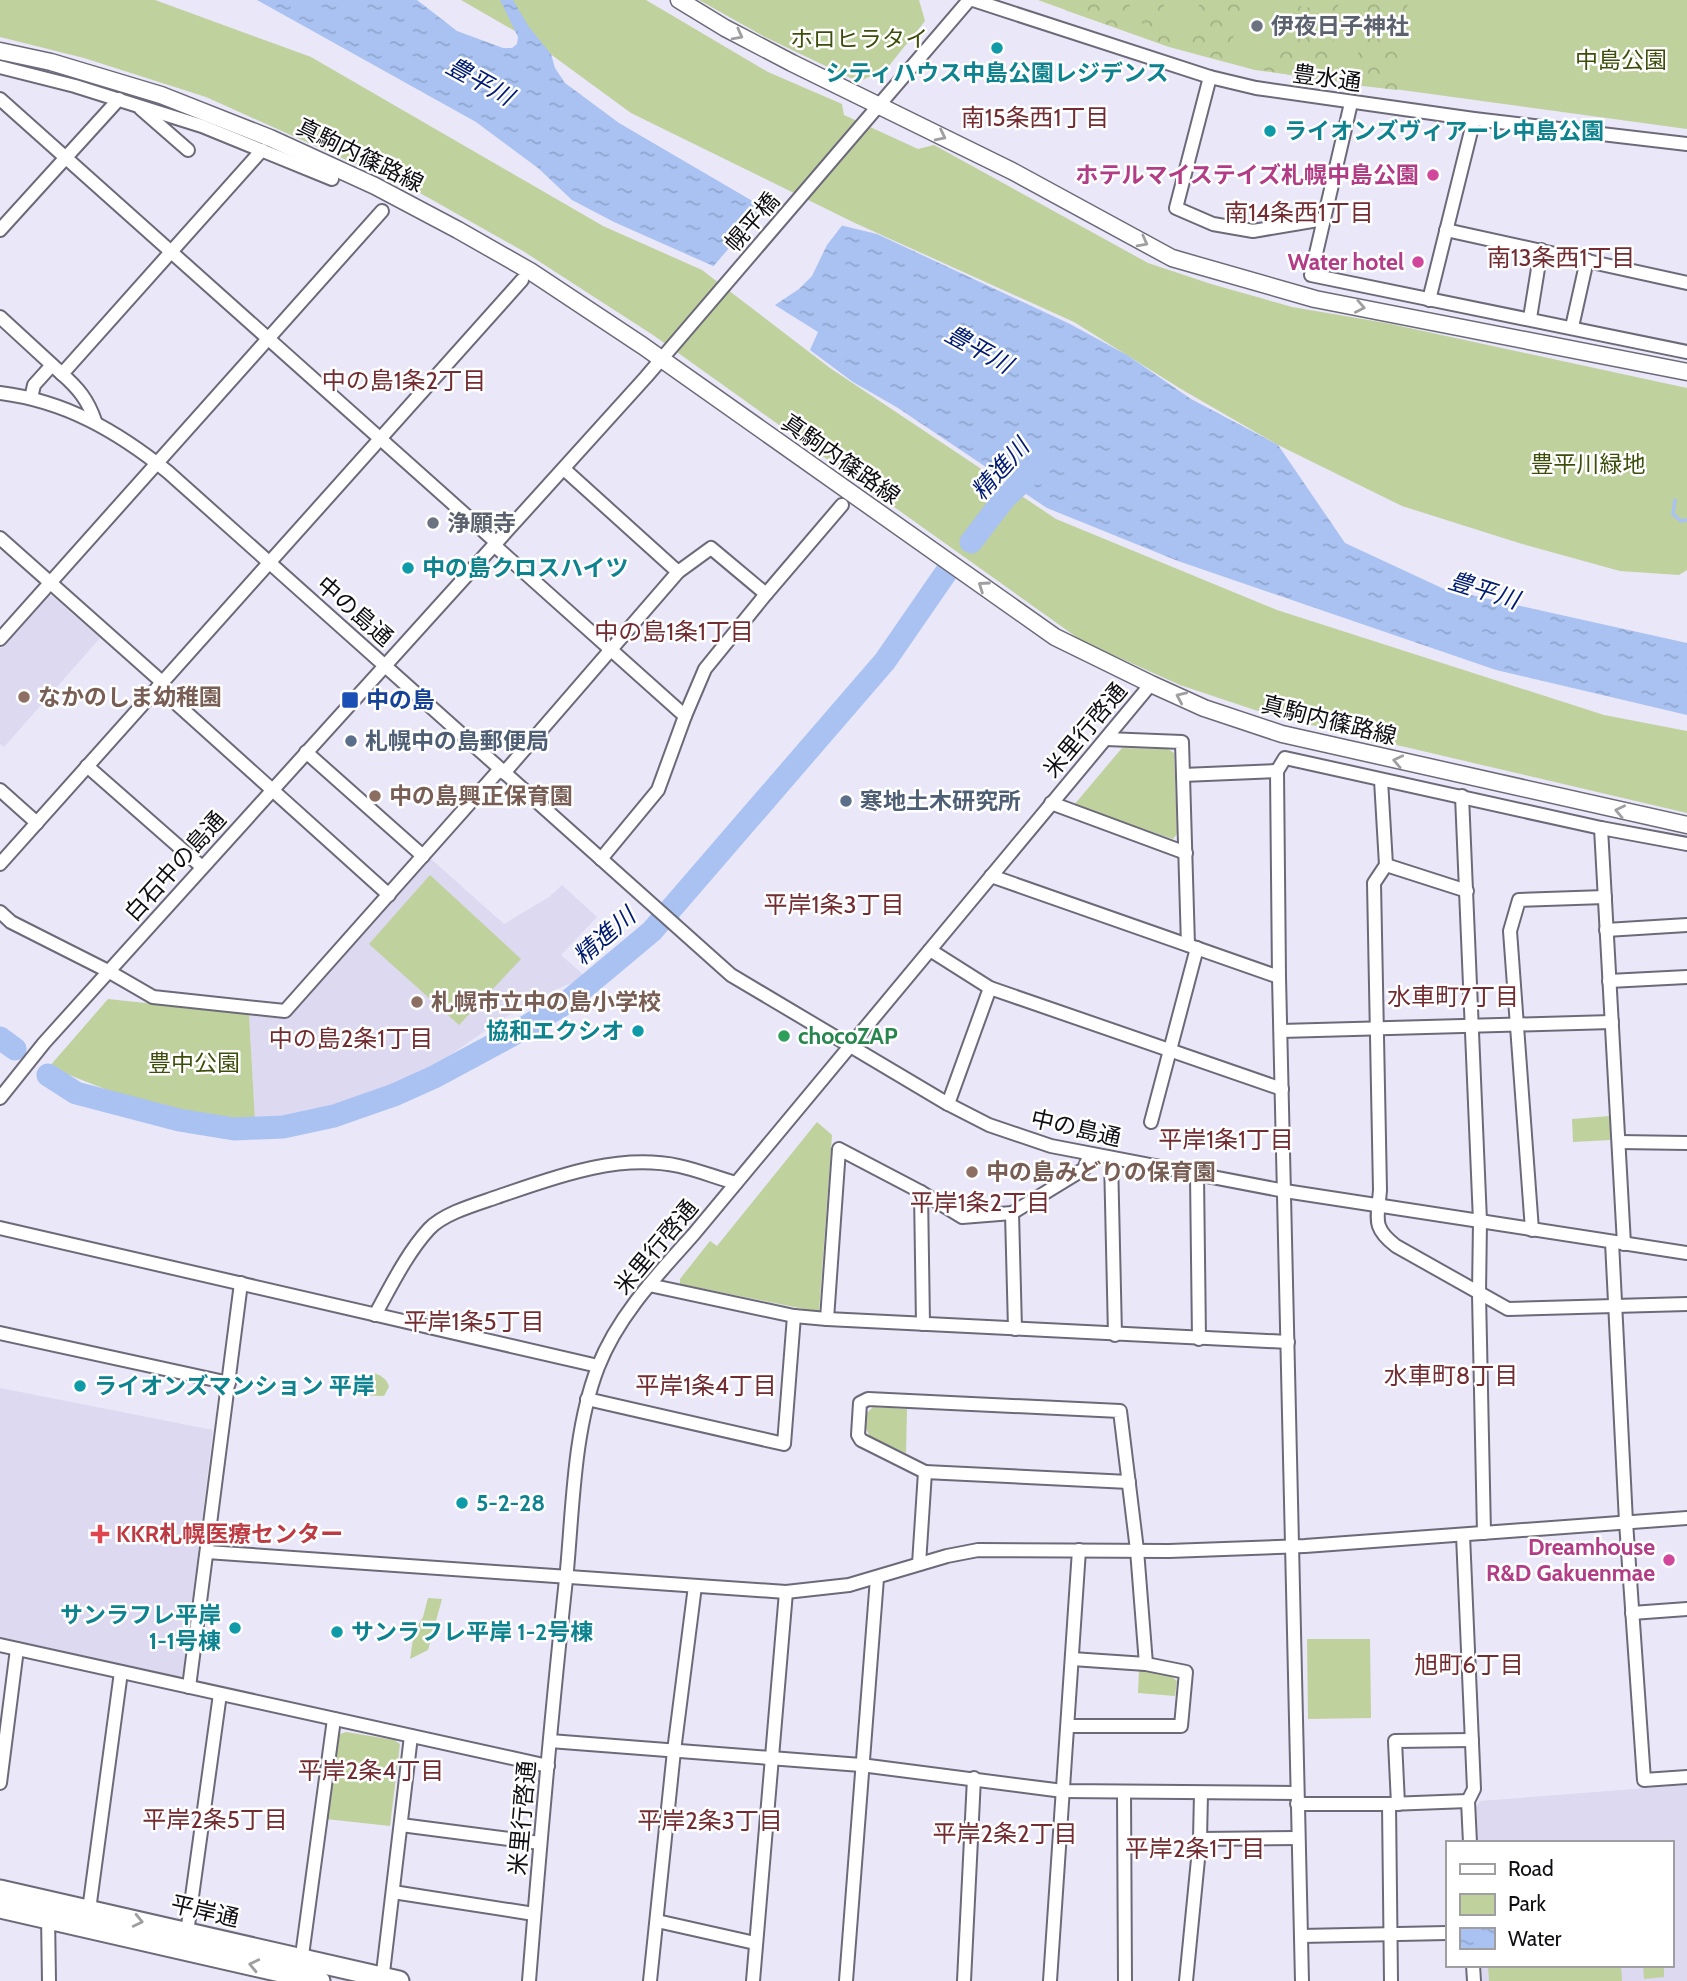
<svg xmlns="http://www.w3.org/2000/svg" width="1687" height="1981" font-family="Cabin,'Noto Sans JP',sans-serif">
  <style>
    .built { fill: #dcd9f0 }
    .green { fill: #bfd19c }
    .forest { fill: url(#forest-crowns) }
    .water { fill: url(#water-ripples) }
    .pier { fill: #e9e7f8 }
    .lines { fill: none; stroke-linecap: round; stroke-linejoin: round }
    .stream { stroke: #a9c2f2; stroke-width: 3.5 }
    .river { stroke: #a9c2f2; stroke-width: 23 }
    .minor-casing { stroke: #6c6a79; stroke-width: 16 }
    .major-casing { stroke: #6c6a79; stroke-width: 19 }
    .highway-casing { stroke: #6c6a79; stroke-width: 23 }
    .minor { stroke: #fff; stroke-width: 12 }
    .major { stroke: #fff; stroke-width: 16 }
    .highway { stroke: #fff; stroke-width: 19 }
    .oneway { stroke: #9f9fa1 }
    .worship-dot { fill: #6b7280; stroke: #fff; stroke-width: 2.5 }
    .culture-dot { fill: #0f9aa8; stroke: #fff; stroke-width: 2.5 }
    .hotel-dot { fill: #d1479c; stroke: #fff; stroke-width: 2.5 }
    .education-dot { fill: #8d6e63; stroke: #fff; stroke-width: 2.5 }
    .transit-dot { fill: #1a4fb4; stroke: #fff; stroke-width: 2.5 }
    .service-dot { fill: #5c6f8a; stroke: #fff; stroke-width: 2.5 }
    .leisure-dot { fill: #2e9e5b; stroke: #fff; stroke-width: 2.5 }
    .health-dot { fill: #e0444e; stroke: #fff; stroke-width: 2.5 }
    .labels { text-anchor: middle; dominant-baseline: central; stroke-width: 5; stroke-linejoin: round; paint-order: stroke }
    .worship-label { font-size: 23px; font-weight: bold; fill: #5b616d; stroke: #fff; text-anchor: start }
    .park-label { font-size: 23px; fill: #3d4e0a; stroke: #fff }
    .culture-label { font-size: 23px; font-weight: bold; fill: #0d838f; stroke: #fff; text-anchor: start }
    .street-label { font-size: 23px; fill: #0e0e13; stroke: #fff }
    .hotel-label { font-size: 23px; font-weight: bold; fill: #b23c85; stroke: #fff; text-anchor: end }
    .education-label { font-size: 23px; font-weight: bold; fill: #785e54; stroke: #fff; text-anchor: start }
    .transit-label { font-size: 23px; font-weight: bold; fill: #164399; stroke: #fff; text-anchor: start }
    .service-label { font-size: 23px; font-weight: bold; fill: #4e5e75; stroke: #fff; text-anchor: start }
    .leisure-label { font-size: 23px; font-weight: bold; fill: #27864d; stroke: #fff; text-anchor: start }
    .health-label { font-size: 23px; font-weight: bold; fill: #be3a42; stroke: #fff; text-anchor: start }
    .water-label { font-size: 24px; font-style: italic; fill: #001b71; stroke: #fff }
    .neighbourhood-label { font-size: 24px; fill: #732c31; stroke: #fff }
  </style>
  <defs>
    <pattern id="forest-crowns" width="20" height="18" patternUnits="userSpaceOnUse" patternTransform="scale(1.75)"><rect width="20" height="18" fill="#bfd19c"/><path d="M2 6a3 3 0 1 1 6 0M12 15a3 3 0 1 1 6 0" fill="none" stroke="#a3b286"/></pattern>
    <pattern id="water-ripples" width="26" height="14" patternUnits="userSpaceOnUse" patternTransform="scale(1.75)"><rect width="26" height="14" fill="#a9c2f2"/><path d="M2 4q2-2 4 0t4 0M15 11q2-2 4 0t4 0" fill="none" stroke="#90a6cf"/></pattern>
  </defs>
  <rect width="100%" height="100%" fill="#e9e7f8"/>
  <g class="built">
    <path d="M49 595 52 596 100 638 4 747 0 744V649Z"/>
    <path d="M431 859 504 924 549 897 562 885 597 917 561 955 586 977 557 989 504 1018 447 1057 375 1095 311 1117 255 1121 249 1014 286 1018Z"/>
    <path d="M0 1388 213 1430 183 1674 179 1678 0 1637Z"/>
    <path d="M1687 1785V1981H1482L1481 1965H1671V1843H1476L1475 1809 1480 1801Z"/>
  </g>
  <g class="green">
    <path d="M0 0H155L311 57 603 226 702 270 830 368 1056 519 1277 610 1604 715 1687 731V813L1273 716 1180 685 1082 641 653 335 523 251 420 193 206 97 84 58 0 37Z"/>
    <path d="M461 0H646L768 72 842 104 844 115 918 149 934 145 1148 263 1211 284 1292 307 1386 323 1687 388V570L1679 575 1620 571 1519 543 1402 506 1278 445 1181 389 1074 322 855 223 631 113 534 42Z"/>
    <path d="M699 0H919L925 21 888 67 859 82 765 37Z"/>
    <path d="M1038 0H1687V129L1255 70 1169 47Z"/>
    <path d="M1122 748 1168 749 1174 753 1177 834 1173 839 1074 805Z"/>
    <path d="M430 875 521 959 459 1025 369 944Z"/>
    <path d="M108 999 249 1014 255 1121 191 1118 143 1104 49 1067Z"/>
    <path d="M1610 1116V1140L1573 1142 1572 1119Z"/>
    <path d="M817 1122 832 1135 819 1312 680 1284V1279L710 1241 717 1246Z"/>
    <path d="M374 1373C382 1376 387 1379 389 1387L384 1396 355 1395 358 1379Z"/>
    <path d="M873 1407 907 1409 906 1453 870 1437 866 1428 867 1413Z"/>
    <path d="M428 1598 442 1599 428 1650 410 1659 414 1632 423 1617Z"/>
    <path d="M1370 1639 1371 1718 1308 1719 1307 1639Z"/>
    <path d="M1139 1670 1171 1676 1177 1681 1175 1696 1138 1693Z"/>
    <path d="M346 1732 394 1740 400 1744 390 1826 326 1819 337 1735Z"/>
    <path d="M1488 1965H1621L1622 1981H1489Z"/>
    <path d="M1643 1965H1664V1977L1644 1979Z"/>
  </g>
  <g class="forest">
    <path d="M1071 0H1128L1139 36 1065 10Z"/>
    <path d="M1134 0H1161L1181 37 1192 33 1189 23 1202 0H1245L1226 61 1144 38V28Z"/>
    <path d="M1312 0H1339L1328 81 1261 70 1267 47 1278 48 1282 34 1277 3 1311 8Z"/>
    <path d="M1365 0H1408L1397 90 1354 85Z"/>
  </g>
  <path class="water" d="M257 0H417L457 31 503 48H512L517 44 518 37 500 0H513L529 27 551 54 555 68 565 83 619 123 761 206 877 234 1070 324 1127 355 1191 399 1278 445 1345 543 1444 589 1687 643V715L1496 670 1178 561 1047 508 898 408 853 382 810 350 818 332 711 265 614 222 572 200 538 168 476 122Z"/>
  <path class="pier" d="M767 204 844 223 827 245 812 276 799 289 772 307 711 269Z"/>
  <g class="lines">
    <path class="stream" d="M1675 500 1673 514 1681 521 1687 520"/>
    <g class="river">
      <path d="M971 542 1004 499 1039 465"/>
      <path d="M0 1038 15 1049"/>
      <path d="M48 1075 76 1093 179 1120 234 1129 283 1127 334 1116 394 1095 434 1077 512 1035 566 1003 652 931 885 661 945 574"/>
    </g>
    <g class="minor-casing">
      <g id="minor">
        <path d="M973 0 1210 77 1256 88 1474 119 1687 144"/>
        <path d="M0 67 75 86 202 126 332 179"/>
        <path d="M1210 77 1176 208 1213 224 1253 231 1324 219"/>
        <path d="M0 99 497 543"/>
        <path d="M1351 103 1311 275 1687 352"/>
        <path d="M141 109 188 150"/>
        <path d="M0 230 119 99"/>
        <path d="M1446 230 1687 283"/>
        <path d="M1429 300 1474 119"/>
        <path d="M0 317 62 374"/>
        <path d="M1530 318 1541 250"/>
        <path d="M1572 327 1587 260"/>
        <path d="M0 393C65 401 117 431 168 472L731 975 948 1104 989 1125 1051 1146 1285 1191 1687 1253"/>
        <path d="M31 398 34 385 52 365"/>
        <path d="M95 421C88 400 78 388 62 374L262 150"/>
        <path d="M564 469 678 572"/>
        <path d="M0 538 162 682"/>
        <path d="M495 546 685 716"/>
        <path d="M0 639 382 211"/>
        <path d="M158 687 389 895"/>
        <path d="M1106 739 1182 742 1188 945"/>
        <path d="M306 752 423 856"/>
        <path d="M87 766 202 867"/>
        <path d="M504 773 678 572 711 548 766 594"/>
        <path d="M1183 775 1277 771"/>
        <path d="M1381 780 1386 865 1374 883 1380 1190C1378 1218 1371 1227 1396 1246L1508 1309 1687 1304"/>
        <path d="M0 790 37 823"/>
        <path d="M1462 796 1480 1221 1479 1294 1484 1533"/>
        <path d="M1051 803 1186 853"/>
        <path d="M1601 828 1624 1244"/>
        <path d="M601 859 658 790 685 716 705 669 766 594 842 505"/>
        <path d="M0 864 522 280"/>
        <path d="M1386 865 1467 891"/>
        <path d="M991 876 1279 977"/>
        <path d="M0 912 11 922 108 971 153 997 285 1011 500 769"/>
        <path d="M1606 930 1687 925"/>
        <path d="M930 950 990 988 1282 1089"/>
        <path d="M1609 981 1687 977"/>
        <path d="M1281 1031 1612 1022"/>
        <path d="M0 1098 44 1043 646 377 969 0"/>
        <path d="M948 1104 990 988"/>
        <path d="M1151 1122 1197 948"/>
        <path d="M1619 1142 1687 1143"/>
        <path d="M1111 1158 1115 1335"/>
        <path d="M1197 1175 1199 1339"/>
        <path d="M921 1192 923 1324"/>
        <path d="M1012 1213 1015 1329"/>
        <path d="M0 1228 598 1366"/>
        <path d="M1532 1230 1510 931 1519 900 1605 897"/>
        <path d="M1612 1242 1626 1522 1644 1780 1687 1777"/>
        <path d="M649 1285 794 1316 827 1319 1288 1342"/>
        <path d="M375 1315C391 1286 407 1253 429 1229 444 1213 477 1204 497 1197 555 1177 617 1153 679 1166 698 1170 717 1178 736 1183"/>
        <path d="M827 1319 839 1149 921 1192 962 1217 1012 1213 1084 1169 1090 1154"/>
        <path d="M0 1333 229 1383"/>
        <path d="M587 1399 784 1444 794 1316"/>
        <path d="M925 1472 1129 1482"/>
        <path d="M1463 1535 1474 1789 1468 1801 1470 1843"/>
        <path d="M207 1552 786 1592 849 1585 947 1556 978 1550 1169 1551 1305 1546 1687 1518"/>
        <path d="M919 1564 925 1472 861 1440 858 1435 860 1403 868 1399 1120 1411 1137 1550 1146 1664"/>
        <path d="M1632 1613 1687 1609"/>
        <path d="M0 1645 548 1766"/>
        <path d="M189 1687 241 1283"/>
        <path d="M1068 1726H1181L1186 1672 1146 1664 1072 1659"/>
        <path d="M550 1741 861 1765 1063 1791 1297 1793"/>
        <path d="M0 1783 17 1649"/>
        <path d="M1124 1792 1125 1981"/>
        <path d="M1297 1804H1389L1468 1801"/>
        <path d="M1389 1804 1391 1981"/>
        <path d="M1398 1804 1395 1741 1472 1740"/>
        <path d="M401 1825 540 1843"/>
        <path d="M1200 1839 1298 1838"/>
        <path d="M393 1892 534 1914"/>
        <path d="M89 1910 121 1672"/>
        <path d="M48 1915 49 1981"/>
        <path d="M657 1921 755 1943"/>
        <path d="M1301 1936 1447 1933"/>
        <path d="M186 1940 220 1694"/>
        <path d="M301 1963 334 1719"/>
        <path d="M1473 1965 1474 1981"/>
        <path d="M382 1981 411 1736"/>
        <path d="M529 1981C540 1844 552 1707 567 1570 573 1504 574 1429 598 1367 618 1316 657 1275 693 1235L1151 684"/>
        <path d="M650 1981 674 1751 695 1586"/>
        <path d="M753 1981 786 1592"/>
        <path d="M846 1981 877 1578"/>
        <path d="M964 1981 974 1778"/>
        <path d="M1050 1981 1079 1550"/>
        <path d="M1186 1981 1200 1839 1201 1793"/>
        <path d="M1302 1981 1279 977 1277 771 1285 758 1601 828 1687 844"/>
      </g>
    </g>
    <g class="major-casing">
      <g id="major">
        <path d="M679 0 725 28 792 63 1012 171 1172 258 1315 299 1687 372"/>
        <path d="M0 51 51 62 161 95 270 138 375 186 458 230 530 271 643 346 1055 637 1151 684 1204 708 1282 734 1687 825"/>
      </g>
    </g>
    <g class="highway-casing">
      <g id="highway">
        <path d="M0 1890 399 1981"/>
        <path d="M0 1908 320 1981"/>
      </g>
    </g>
    <use href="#minor" class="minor"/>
    <use href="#major" class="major"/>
    <use href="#highway" class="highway"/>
  </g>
  <defs><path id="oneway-chevron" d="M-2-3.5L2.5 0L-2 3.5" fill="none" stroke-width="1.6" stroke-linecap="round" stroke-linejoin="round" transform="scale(1.75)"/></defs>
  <g class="oneway">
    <use href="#oneway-chevron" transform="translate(738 35) rotate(28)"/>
    <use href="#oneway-chevron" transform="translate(941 136) rotate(26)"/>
    <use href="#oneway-chevron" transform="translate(1143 242) rotate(28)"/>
    <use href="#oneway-chevron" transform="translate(1360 307) rotate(11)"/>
    <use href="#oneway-chevron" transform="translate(983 586) rotate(-145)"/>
    <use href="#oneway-chevron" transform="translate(1181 697) rotate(-156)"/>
    <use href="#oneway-chevron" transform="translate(1398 761) rotate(-168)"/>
    <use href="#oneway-chevron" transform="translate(1620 811) rotate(-168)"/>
    <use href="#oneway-chevron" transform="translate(138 1921) rotate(13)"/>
    <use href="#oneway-chevron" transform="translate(254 1965) rotate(-167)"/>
  </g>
  <g class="worship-dot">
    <circle cx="1257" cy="26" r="7"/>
    <circle cx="433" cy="523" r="7"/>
  </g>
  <g class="culture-dot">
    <circle cx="997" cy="48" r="7"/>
    <circle cx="1270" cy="131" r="7"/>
    <circle cx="408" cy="568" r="7"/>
    <circle cx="638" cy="1031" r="7"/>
    <circle cx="80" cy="1386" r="7"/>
    <circle cx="462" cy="1503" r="7"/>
    <circle cx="235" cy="1628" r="7"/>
    <circle cx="337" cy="1632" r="7"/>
  </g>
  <g class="hotel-dot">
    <circle cx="1433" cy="175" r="7"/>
    <circle cx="1418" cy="262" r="7"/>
    <circle cx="1669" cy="1560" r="7"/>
  </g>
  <g class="education-dot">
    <circle cx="24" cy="697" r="7"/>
    <circle cx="375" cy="796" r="7"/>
    <circle cx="417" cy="1002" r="7"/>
    <circle cx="972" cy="1172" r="7"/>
  </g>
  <rect class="transit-dot" x="341" y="691" width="18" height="18" rx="3.5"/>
  <g class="service-dot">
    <circle cx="351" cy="741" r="7"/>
    <circle cx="846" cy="801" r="7"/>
  </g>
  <circle class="leisure-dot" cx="784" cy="1036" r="7"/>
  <path class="health-dot" d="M96.5 1523.5h7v7h7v7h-7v7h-7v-7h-7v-7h7z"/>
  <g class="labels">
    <g class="worship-label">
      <text x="1271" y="26">伊夜日子神社</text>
      <text x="447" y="523">浄願寺</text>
    </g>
    <g class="park-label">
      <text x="859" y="39">ホロヒラタイ</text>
      <text x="1621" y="60">中島公園</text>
      <text x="1588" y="464">豊平川緑地</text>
      <text x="194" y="1063">豊中公園</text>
    </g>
    <g class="culture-label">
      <text x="997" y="73" text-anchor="middle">シティハウス中島公園レジデンス</text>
      <text x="1284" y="131">ライオンズヴィアーレ中島公園</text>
      <text x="422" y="568">中の島クロスハイツ</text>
      <text x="624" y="1031" text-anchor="end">協和エクシオ</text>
      <text x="94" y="1386">ライオンズマンション 平岸</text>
      <text x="476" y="1503">5-2-28</text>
      <text x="221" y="1615" text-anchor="end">サンラフレ平岸<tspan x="221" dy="26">1-1号棟</tspan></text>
      <text x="351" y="1632">サンラフレ平岸 1-2号棟</text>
    </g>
    <g class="street-label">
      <text transform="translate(1327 78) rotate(8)">豊水通</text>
      <text transform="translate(360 155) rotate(26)">真駒内篠路線</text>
      <text transform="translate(752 222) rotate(-49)">幌平橋</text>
      <text transform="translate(841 459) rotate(35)">真駒内篠路線</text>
      <text transform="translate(355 611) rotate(41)">中の島通</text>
      <text transform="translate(1329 720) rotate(14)">真駒内篠路線</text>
      <text transform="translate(1085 730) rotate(-50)">米里行啓通</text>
      <text transform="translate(175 866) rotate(-48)">白石中の島通</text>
      <text transform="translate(1076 1128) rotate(13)">中の島通</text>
      <text transform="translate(656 1247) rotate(-50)">米里行啓通</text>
      <text transform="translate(522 1818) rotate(-85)">米里行啓通</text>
      <text transform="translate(205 1911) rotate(13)">平岸通</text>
    </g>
    <g class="hotel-label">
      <text x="1419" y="175">ホテルマイステイズ札幌中島公園</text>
      <text x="1404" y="262">Water hotel</text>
      <text x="1655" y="1547">Dreamhouse<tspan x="1655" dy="26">R&amp;D Gakuenmae</tspan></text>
    </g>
    <g class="education-label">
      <text x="38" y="697">なかのしま幼稚園</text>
      <text x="389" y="796">中の島興正保育園</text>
      <text x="431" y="1002">札幌市立中の島小学校</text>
      <text x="986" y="1172">中の島みどりの保育園</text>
    </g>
    <g class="transit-label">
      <text x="366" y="700">中の島</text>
    </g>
    <g class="service-label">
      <text x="365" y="741">札幌中の島郵便局</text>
      <text x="860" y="801">寒地土木研究所</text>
    </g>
    <g class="leisure-label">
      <text x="798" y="1036">chocoZAP</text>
    </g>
    <g class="health-label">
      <text x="116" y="1534">KKR札幌医療センター</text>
    </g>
    <g class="water-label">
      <text transform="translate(480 81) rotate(29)">豊平川</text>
      <text transform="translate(979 349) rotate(29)">豊平川</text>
      <text transform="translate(1000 469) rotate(-48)">精進川</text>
      <text transform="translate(1484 590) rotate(17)">豊平川</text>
      <text transform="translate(604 936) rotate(-41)">精進川</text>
    </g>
    <g class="neighbourhood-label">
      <text x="1035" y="117">南15条西1丁目</text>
      <text x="1299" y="212">南14条西1丁目</text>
      <text x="1561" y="257">南13条西1丁目</text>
      <text x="404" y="380">中の島1条2丁目</text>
      <text x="674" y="631">中の島1条1丁目</text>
      <text x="834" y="904">平岸1条3丁目</text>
      <text x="1453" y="996">水車町7丁目</text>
      <text x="351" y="1038">中の島2条1丁目</text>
      <text x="1226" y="1139">平岸1条1丁目</text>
      <text x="980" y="1202">平岸1条2丁目</text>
      <text x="474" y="1321">平岸1条5丁目</text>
      <text x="1451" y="1375">水車町8丁目</text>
      <text x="706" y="1385">平岸1条4丁目</text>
      <text x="1469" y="1664">旭町6丁目</text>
      <text x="371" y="1770">平岸2条4丁目</text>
      <text x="215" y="1819">平岸2条5丁目</text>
      <text x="710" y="1820">平岸2条3丁目</text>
      <text x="1005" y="1833">平岸2条2丁目</text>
      <text x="1195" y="1848">平岸2条1丁目</text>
    </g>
  </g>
  <rect x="1446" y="1841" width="228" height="126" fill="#ffffff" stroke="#9f9fa1" stroke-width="2"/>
  <rect x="1460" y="1864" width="35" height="10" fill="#ffffff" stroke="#9f9fa1" stroke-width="2"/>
  <text x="1508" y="1876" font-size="21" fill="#0e0e13">Road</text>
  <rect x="1460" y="1894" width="35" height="21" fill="#bfd19c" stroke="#9f9fa1" stroke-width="2"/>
  <text x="1508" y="1911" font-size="21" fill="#0e0e13">Park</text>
  <rect x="1460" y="1928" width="35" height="21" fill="url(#water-ripples)" stroke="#9f9fa1" stroke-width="2"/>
  <text x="1508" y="1946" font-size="21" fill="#0e0e13">Water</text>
</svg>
